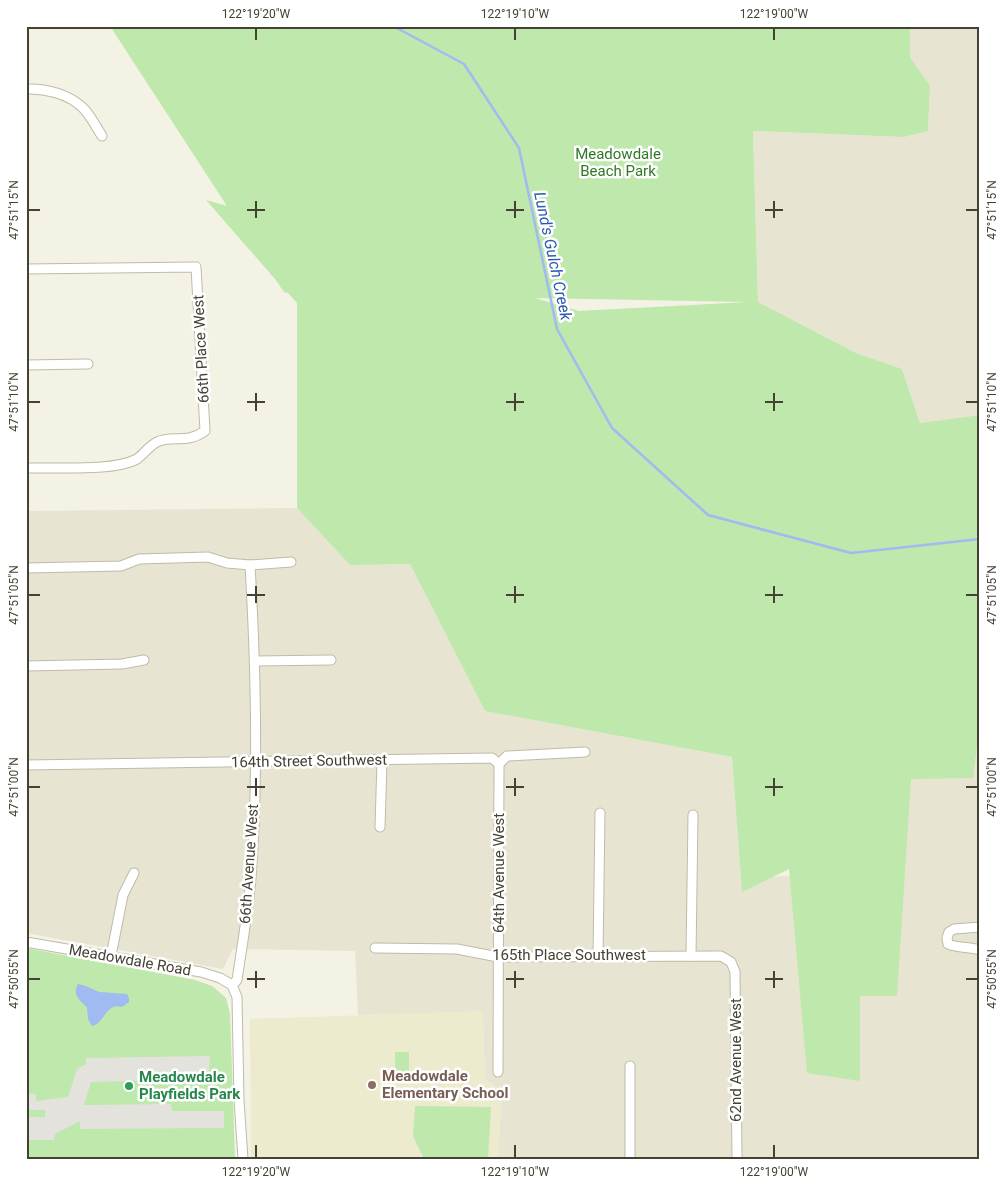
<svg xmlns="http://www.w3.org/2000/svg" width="1006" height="1185" font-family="Roboto,sans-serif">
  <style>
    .residential { fill: #e7e5d2 }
    .education { fill: #ecebce }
    .green { fill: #bee8ac; fill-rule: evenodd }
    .parking { fill: #e3e2dd }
    .water { fill: #9fbbf1 }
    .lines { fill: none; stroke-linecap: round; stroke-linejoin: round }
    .stream { stroke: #9fbbf1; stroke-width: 2.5 }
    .minor-casing { stroke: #bebca7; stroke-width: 11 }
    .minor { stroke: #fff; stroke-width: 9 }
    .ticks { fill: none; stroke: #454234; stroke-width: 2 }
    .education-dot { fill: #8d6e63; stroke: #fff; stroke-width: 2 }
    .leisure-dot { fill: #2e9e5b; stroke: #fff; stroke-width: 2 }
    .labels { text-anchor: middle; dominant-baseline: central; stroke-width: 5; stroke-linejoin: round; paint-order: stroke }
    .park-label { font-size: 15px; fill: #327727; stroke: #fff }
    .street-label { font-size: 15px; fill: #454234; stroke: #fff }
    .education-label { font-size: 15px; font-weight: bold; fill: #785e54; stroke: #fff; text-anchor: start }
    .leisure-label { font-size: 15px; font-weight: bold; fill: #27864d; stroke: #fff; text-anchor: start }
    .water-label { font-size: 16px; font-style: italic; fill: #2c59b2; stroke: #fff }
    .neatline { fill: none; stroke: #454234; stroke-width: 2 }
    .ticks-label { font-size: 12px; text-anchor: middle; fill: #454234 }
  </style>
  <rect width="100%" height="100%" fill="#f3f2e4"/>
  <g class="residential">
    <path d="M910 26H977L978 214 980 225V415L920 423 902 369 856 353 758 302 753 131 904 137 928 131 930 86 910 57Z"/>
    <path d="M297 508 350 565 410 564 485 711 732 757 741 878 818 875 852 986 896 777 980 609V1159H498L502 1091 485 1079 482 1012 358 1015 355 951 233 949 223 969 26 933V511Z"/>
  </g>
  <path class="education" d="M483 1011 485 1079 502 1091 498 1159H251L250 1019Z"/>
  <g class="green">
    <path d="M110 26H910V57L930 86 928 131 904 137 753 131 758 302 856 353 902 369 920 423 980 415V721L973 778 911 779 897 996H860V1081L807 1073 789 869 742 892 732 757 485 711 410 564 350 565 297 508V303L288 293 284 292 275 279 206 200 227 206ZM535 298 748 302 579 311Z"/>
    <path d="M26 948 195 980 212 986 226 998 230 1014 235 1159H26Z"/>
    <rect x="395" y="1052" width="14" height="24"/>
    <path d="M415 1106 491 1107 488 1159H424L413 1136Z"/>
  </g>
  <path class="parking" d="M210 1056 209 1071 181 1073V1080L91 1082 84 1105 171 1104 172 1111H224V1128L80 1129V1121L55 1134 54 1140H26V1117H45V1110H26V1094H36V1101L68 1097 77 1069 86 1064V1058Z"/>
  <path class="water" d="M78 984 86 986 99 992 127 994 129 998V1002L122 1007C106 1002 105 1023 92 1026L88 1019 87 1007C80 1001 72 994 78 984Z"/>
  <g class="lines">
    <path class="stream" d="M393 26 464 64 519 148 557 329 612 428 708 515 851 553 980 539"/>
    <g class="minor-casing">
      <g id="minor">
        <path d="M26 89C45 88 68 94 82 107 90 114 96 127 102 136"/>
        <path d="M26 269 196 267 205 431C185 445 173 434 157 442 149 446 144 454 137 459 112 472 56 467 26 468"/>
        <path d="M26 365 88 364"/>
        <path d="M26 568 121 566 139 559 208 557 227 563 250 565 291 562"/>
        <path d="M256 661 331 660"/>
        <path d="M26 666 122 664 144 660"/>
        <path d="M26 765 492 758 499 764 507 756 585 752"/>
        <path d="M380 827 382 761"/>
        <path d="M980 927 954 929 949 932 947 938 948 944C957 948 970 947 980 950"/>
        <path d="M26 942 201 972 220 978 232 985"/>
        <path d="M375 948 457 949 498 957 721 956 731 962 735 972 737 1159"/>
        <path d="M111 956 123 895 134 873"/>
        <path d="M598 956 600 813"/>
        <path d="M691 956 693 815"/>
        <path d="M232 985 237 980C242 946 248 912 251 878 259 774 256 669 250 565"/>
        <path d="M232 985 237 997 239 1100 243 1159"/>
        <path d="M630 1066V1159"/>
        <path d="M498 1072 499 764"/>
      </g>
    </g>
    <use href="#minor" class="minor"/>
  </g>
  <path class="ticks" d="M256 28V40M515 28V40M774 28V40M256 201V218M515 201V218M774 201V218M28 210H40M247 210H265M506 210H524M765 210H783M966 210H978M256 393V411M515 393V411M774 393V411M28 402H40M247 402H265M506 402H524M765 402H783M966 402H978M256 586V603M515 586V603M774 586V603M28 595H40M247 595H265M506 595H524M765 595H783M966 595H978M256 778V796M515 778V796M774 778V796M28 787H40M247 787H265M506 787H524M765 787H783M966 787H978M256 971V988M515 971V988M774 971V988M28 979H40M247 979H265M506 979H524M765 979H783M966 979H978M256 1145V1158M515 1145V1158M774 1145V1158"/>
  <circle class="education-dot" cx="372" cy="1085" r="5"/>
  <circle class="leisure-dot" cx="129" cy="1086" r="5"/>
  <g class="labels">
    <g class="park-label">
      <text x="618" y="154">Meadowdale<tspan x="618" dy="17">Beach Park</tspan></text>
    </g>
    <g class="street-label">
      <text transform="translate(201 349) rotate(-93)">66th Place West</text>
      <text transform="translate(309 761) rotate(-1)">164th Street Southwest</text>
      <text transform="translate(249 864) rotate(-86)">66th Avenue West</text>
      <text transform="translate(499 873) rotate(-90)">64th Avenue West</text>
      <text x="569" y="955">165th Place Southwest</text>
      <text transform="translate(130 960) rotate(10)">Meadowdale Road</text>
      <text transform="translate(736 1060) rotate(-90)">62nd Avenue West</text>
    </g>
    <g class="education-label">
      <text x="382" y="1076">Meadowdale<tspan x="382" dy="17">Elementary School</tspan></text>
    </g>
    <g class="leisure-label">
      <text x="139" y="1077">Meadowdale<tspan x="139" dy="17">Playfields Park</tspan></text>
    </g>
    <g class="water-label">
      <text transform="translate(553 256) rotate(78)">Lund's Gulch Creek</text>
    </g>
  </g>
  <rect width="1006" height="1185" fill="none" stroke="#ffffff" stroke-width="55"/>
  <rect x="28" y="28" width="950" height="1130" class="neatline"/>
  <g class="ticks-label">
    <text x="256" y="18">122°19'20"W</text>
    <text x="515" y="18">122°19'10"W</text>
    <text x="774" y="18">122°19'00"W</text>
    <text transform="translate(14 210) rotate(-90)" y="4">47°51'15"N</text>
    <text transform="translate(992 210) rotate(-90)" y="4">47°51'15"N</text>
    <text transform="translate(14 402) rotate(-90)" y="4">47°51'10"N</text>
    <text transform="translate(992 402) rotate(-90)" y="4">47°51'10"N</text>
    <text transform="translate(14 595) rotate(-90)" y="4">47°51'05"N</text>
    <text transform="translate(992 595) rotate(-90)" y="4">47°51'05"N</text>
    <text transform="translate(14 787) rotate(-90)" y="4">47°51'00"N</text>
    <text transform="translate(992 787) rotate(-90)" y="4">47°51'00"N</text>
    <text transform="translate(14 979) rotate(-90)" y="4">47°50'55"N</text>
    <text transform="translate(992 979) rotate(-90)" y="4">47°50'55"N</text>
    <text x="256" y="1176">122°19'20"W</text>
    <text x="515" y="1176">122°19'10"W</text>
    <text x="774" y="1176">122°19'00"W</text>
  </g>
</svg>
